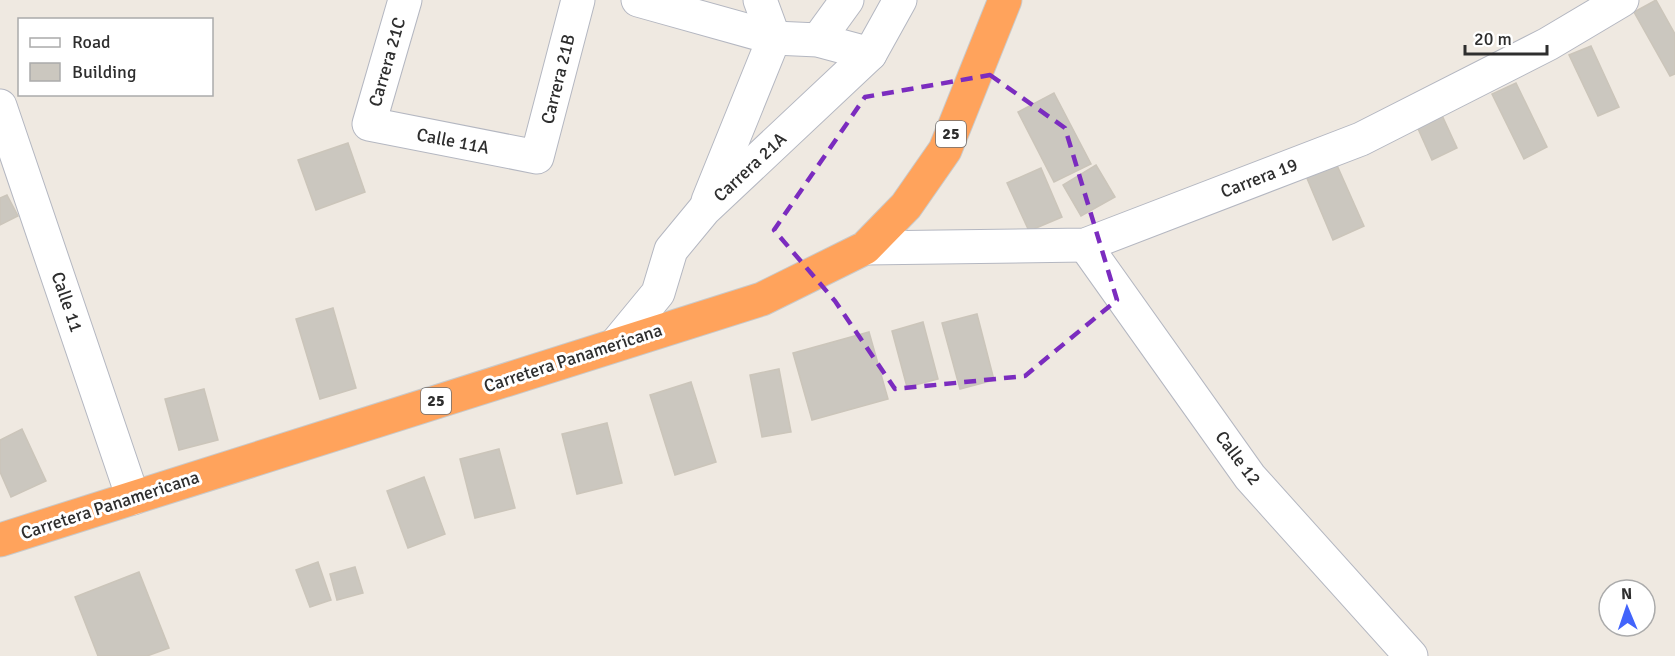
<svg xmlns="http://www.w3.org/2000/svg" width="1675" height="656" font-family="Signika,sans-serif">
  <style>
    .building { fill: #cbc7bf; stroke: #cbc5ba; stroke-width: 1.5 }
    .lines { fill: none; stroke-linecap: round; stroke-linejoin: round }
    .minor-casing { stroke: #b4b7c1; stroke-width: 35 }
    .highway-casing { stroke: #c9c9c9; stroke-width: 35 }
    .minor { stroke: #fff; stroke-width: 33 }
    .highway { stroke: #ffa35c; stroke-width: 33 }
    .marked { fill: none; stroke: #7b2cbf; stroke-width: 4.5; stroke-dasharray: 12 8; stroke-linejoin: round }
    .labels { text-anchor: middle; dominant-baseline: central; stroke-width: 6; stroke-linejoin: round; paint-order: stroke }
    .shield { fill: #fff; stroke: #6d6d6d; stroke-width: 1.5 }
    .shield-label { font-size: 16px; font-weight: bold; fill: #2e2e2e }
    .street-label { font-size: 18px; fill: #2e2e2e; stroke: #fff }
  </style>
  <rect width="100%" height="100%" fill="#efe9e1"/>
  <g class="building">
    <path d="M1656 0 1675 34V74L1670 76 1634 12Z"/>
    <path d="M1591 46 1619 107 1598 116 1569 55Z"/>
    <path d="M1516 83 1547 147 1524 159 1492 94Z"/>
    <path d="M1054 93 1091 164 1054 182 1018 112Z"/>
    <path d="M1440 111 1457 148 1432 160 1415 122Z"/>
    <path d="M348 143 365 192 316 210 298 160Z"/>
    <path d="M1336 163 1364 226 1333 240 1306 176Z"/>
    <path d="M1096 165 1115 197 1081 216 1063 185Z"/>
    <path d="M1041 168 1062 217 1029 231 1007 183Z"/>
    <path d="M7 195 18 216 0 225V198Z"/>
    <path d="M333 308 356 388 320 399 296 319Z"/>
    <path d="M977 314 994 380 960 389 942 323Z"/>
    <path d="M923 322 938 379 907 387 892 331Z"/>
    <path d="M869 332 888 399 812 420 793 353Z"/>
    <path d="M779 369 791 432 762 437 750 375Z"/>
    <path d="M691 382 716 462 675 475 650 395Z"/>
    <path d="M204 389 218 440 179 450 165 399Z"/>
    <path d="M607 423 622 483 577 494 562 434Z"/>
    <path d="M22 429 46 481 11 497 0 472V440Z"/>
    <path d="M499 449 515 508 475 518 460 459Z"/>
    <path d="M424 477 445 534 408 548 387 491Z"/>
    <path d="M318 562 331 600 310 607 296 570Z"/>
    <path d="M355 567 363 593 337 600 330 574Z"/>
    <path d="M139 572 169 648 147 656H98L75 597Z"/>
  </g>
  <g class="lines">
    <g class="minor-casing">
      <g id="minor">
        <path d="M405 0 369 124 537 157 578 0"/>
        <path d="M638 0 774 38 818 40 870 54"/>
        <path d="M760 0 774 38"/>
        <path d="M818 40 847 0"/>
        <path d="M0 106 133 498"/>
        <path d="M708 201 774 38"/>
        <path d="M1085 245 1250 477 1411 656"/>
        <path d="M865 248 1085 245 1361 139 1548 44 1622 0"/>
        <path d="M616 344 658 293 671 250 704 210 870 54 900 0"/>
      </g>
    </g>
    <g class="highway-casing">
      <path id="highway" d="M0 540 762 299 865 248 906 206 945 150 1005 0"/>
    </g>
    <use href="#minor" class="minor"/>
    <use href="#highway" class="highway"/>
  </g>
  <path class="marked" d="M990 75 1065 128 1117 300 1025 376 895 389 835 301 774 230 865 97Z"/>
  <g class="labels">
    <g class="shield">
      <rect x="936" y="121" width="30" height="26" rx="4.5"/>
      <rect x="421" y="388" width="30" height="26" rx="4.5"/>
    </g>
    <g class="shield-label">
      <text x="951" y="134">25</text>
      <text x="436" y="401">25</text>
    </g>
    <g class="street-label">
      <text transform="translate(387 62) rotate(-74)">Carrera 21C</text>
      <text transform="translate(558 79) rotate(-76)">Carrera 21B</text>
      <text transform="translate(453 141) rotate(11)">Calle 11A</text>
      <text transform="translate(750 167) rotate(-43)">Carrera 21A</text>
      <text transform="translate(1259 178) rotate(-21)">Carrera 19</text>
      <text transform="translate(67 302) rotate(71)">Calle 11</text>
      <text transform="translate(573 358) rotate(-18)">Carretera Panamericana</text>
      <text transform="translate(1238 458) rotate(53)">Calle 12</text>
      <text transform="translate(110 505) rotate(-18)">Carretera Panamericana</text>
    </g>
  </g>
  <rect x="18" y="18" width="195" height="78" fill="#ffffff" stroke="#ababab" stroke-width="1.5"/>
  <rect x="30" y="38" width="30" height="9" fill="#ffffff" stroke="#ababab" stroke-width="1.5"/>
  <text x="72" y="48" font-size="18" fill="#2e2e2e">Road</text>
  <rect x="30" y="63" width="30" height="18" fill="#cbc7bf" stroke="#ababab" stroke-width="1.5"/>
  <text x="72" y="78" font-size="18" fill="#2e2e2e">Building</text>
  <g transform="translate(1627 608) rotate(358)"><circle r="28" fill="#ffffff" stroke="#ababab" stroke-width="1.5"/>
  <path d="M0-4.5L10 22L0 15L-10 22Z" fill="#4264fb"/>
  <text y="-9" font-size="16" font-weight="bold" text-anchor="middle" fill="#2e2e2e">N</text>
  </g>
  <path d="M1465 45v9h82v-9" fill="none" stroke="#2e2e2e" stroke-width="3"/>
  <text x="1474" y="45" font-size="18" fill="#2e2e2e" stroke="#ffffff" stroke-width="4.5" paint-order="stroke">20 m</text>
</svg>
